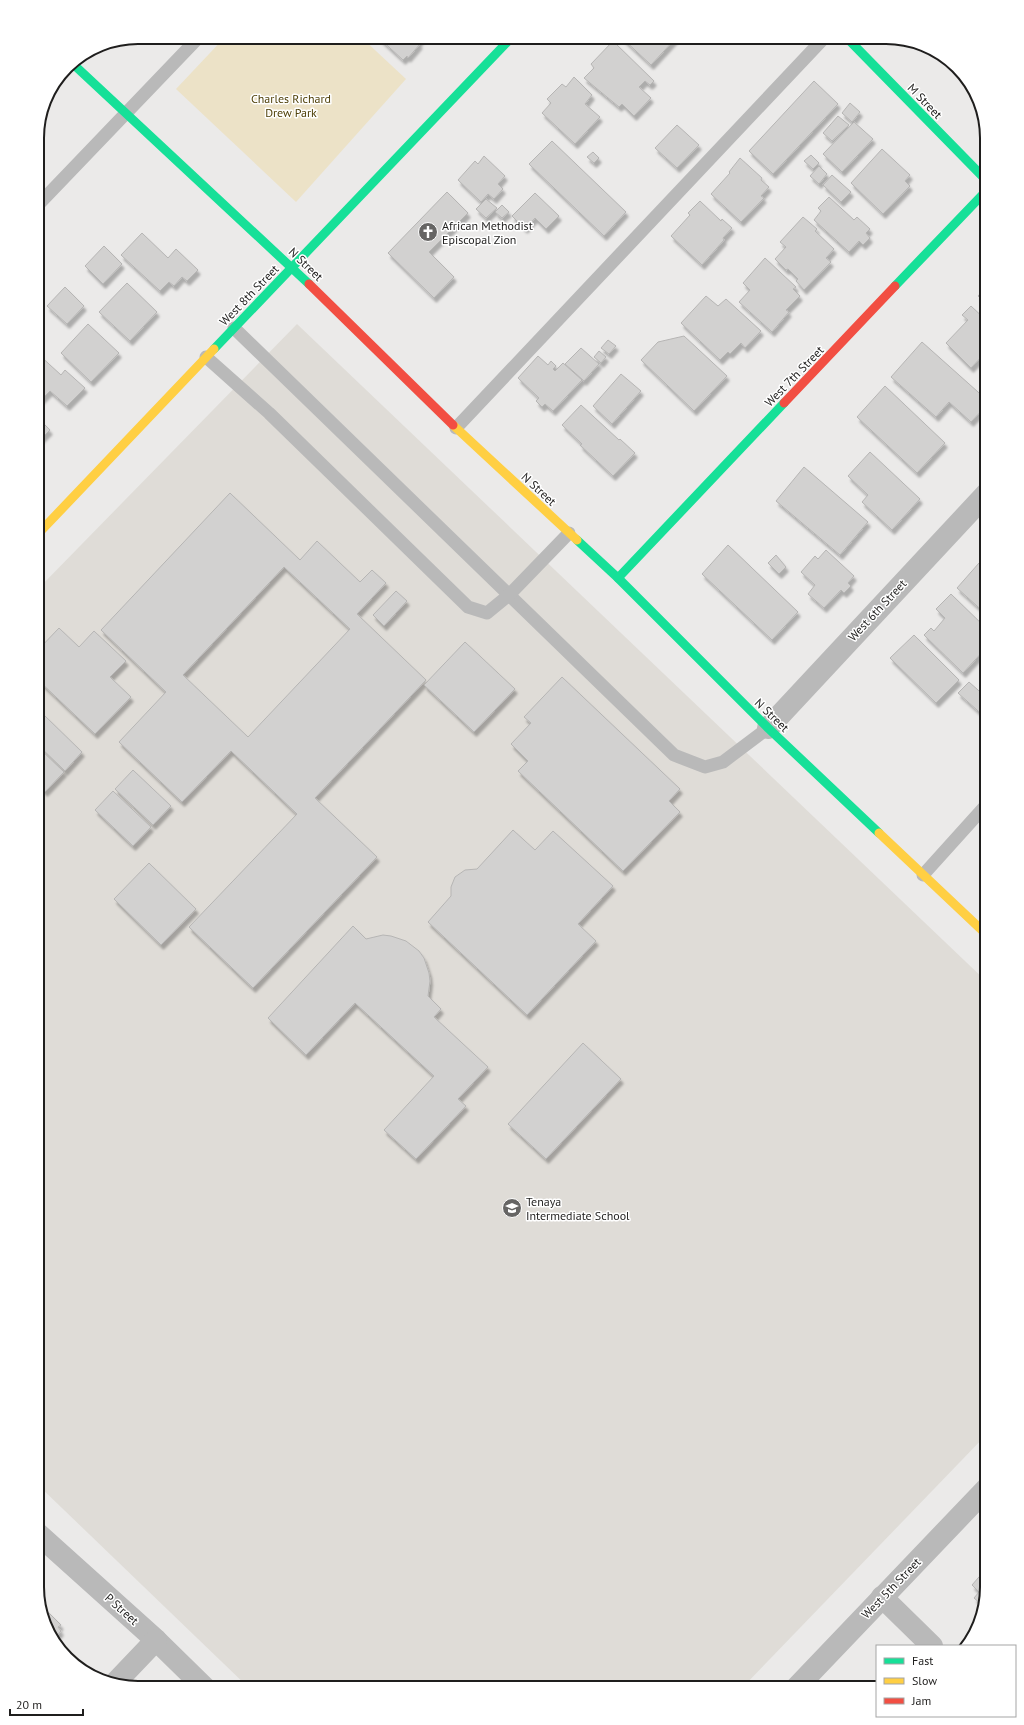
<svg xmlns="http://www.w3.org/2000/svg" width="1024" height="1725" font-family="'PT Sans',sans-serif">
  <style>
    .built { fill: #dfdcd7 }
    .green { fill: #ece2c7 }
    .building { fill: #d2d1d0; stroke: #b6b5b4; fill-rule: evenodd; filter: url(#shadow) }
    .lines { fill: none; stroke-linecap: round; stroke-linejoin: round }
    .lane { stroke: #b9b9b9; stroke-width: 13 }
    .street { stroke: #b9b9b9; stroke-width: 22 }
    .fast { stroke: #16e098; stroke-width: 9 }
    .slow { stroke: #ffcf43; stroke-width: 9 }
    .jam { stroke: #f24e42; stroke-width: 9 }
    .labels { text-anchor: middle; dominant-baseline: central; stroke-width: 3; stroke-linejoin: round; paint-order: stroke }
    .park-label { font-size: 12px; fill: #4e3f07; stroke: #fff }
    .street-label { font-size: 12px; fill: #1f1e1d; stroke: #fff }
    .poi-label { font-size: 12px; fill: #1f1e1d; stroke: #fff; text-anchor: start }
    .rim { fill: none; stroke: #1f1e1d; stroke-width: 2 }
  </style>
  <defs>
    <filter id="shadow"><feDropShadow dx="2.5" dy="4.5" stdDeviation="1" flood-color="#0004"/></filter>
  </defs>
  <rect width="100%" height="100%" fill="#ebeae9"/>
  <path class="built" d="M297 324 987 982V1434L742 1688H249L37 1484V590Z"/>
  <path class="green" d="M225 37H361L406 79 296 202 176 89Z"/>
  <g class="building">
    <path d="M378 37H423L418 43 420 44 408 58 407 56 403 60Z"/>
    <path d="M621 37H675L676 38 651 65Z"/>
    <path d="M613 41 654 81 650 85 645 81 639 87 651 98 634 116 622 104 619 107 584 78 594 68 591 64Z"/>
    <path d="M574 77 592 95 585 104 600 117 575 144 542 113 551 103 547 99 562 84 566 87Z"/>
    <path d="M814 81 838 104 773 174 749 151Z"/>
    <path d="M850 103 860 112 852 122 842 113Z"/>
    <path d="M838 116 849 125 832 141 823 133Z"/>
    <path d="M854 122 873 139 842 172 823 154Z"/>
    <path d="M677 125 699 145 677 168 655 148Z"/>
    <path d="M552 141 626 212 604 236 529 164Z"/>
    <path d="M882 149 910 175 905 181 910 186 883 214 851 183Z"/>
    <path d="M593 152 599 158 594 163 587 157Z"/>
    <path d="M811 155 819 163 813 169 804 161Z"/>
    <path d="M484 156 505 176 498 184 503 189 494 199 488 194 481 202 458 180 475 161 478 164Z"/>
    <path d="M740 158 762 178 761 180 769 187 761 196 764 198 741 222 711 194 730 173 729 172Z"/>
    <path d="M819 166 827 174 819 184 810 176Z"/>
    <path d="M832 175 851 192 841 202 823 185Z"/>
    <path d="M447 192 468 213 429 252 454 277 434 298 388 253Z"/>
    <path d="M535 193 559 216 546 229 535 218 525 229 512 216Z"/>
    <path d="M829 197 854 220 857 217 870 229 866 233 870 238 863 245 859 241 849 252 814 220 821 211 818 208Z"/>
    <path d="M486 199 497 208 486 218 476 209Z"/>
    <path d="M700 201 721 221 722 219 732 228 723 238 724 240 702 265 671 236 690 215 688 213Z"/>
    <path d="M502 205 509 212 502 218 495 212Z"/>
    <path d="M803 217 817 229 815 231 834 249 826 258 831 262 804 290 796 281 798 279 788 269 786 270 775 259 786 247 780 242Z"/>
    <path d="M142 233 168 258 176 249 198 270 187 281 182 277 174 286 169 282 160 291 121 255Z"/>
    <path d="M104 246 122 264 103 284 85 266Z"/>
    <path d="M765 258 796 287 793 289 800 296 786 310 789 312 772 332 739 302 750 290 743 283Z"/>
    <path d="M127 283 157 312 130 341 99 312Z"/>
    <path d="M987 286V304L978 296Z"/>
    <path d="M65 287 84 306 67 324 47 306Z"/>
    <path d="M706 296 718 306 726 299 761 331 745 348 741 343 730 354 728 352 720 360 681 323Z"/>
    <path d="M971 306 987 321V351L971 368 946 343 968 320 962 315Z"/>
    <path d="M88 324 119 353 91 382 61 353Z"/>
    <path d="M684 336 727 376 694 411 641 360 658 342Z"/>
    <path d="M608 340 616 346 609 354 601 348Z"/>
    <path d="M922 342 987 400V405L971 422 949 402 936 417 891 377Z"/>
    <path d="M581 348 599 364 584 381 565 364Z"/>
    <path d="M599 351 606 357 601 363 594 357Z"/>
    <path d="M37 353 61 375 65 370 85 388 67 406 50 391 37 404Z"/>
    <path d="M538 356 548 365 551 361 556 366 553 369 555 371 563 363 582 380 553 411 545 404 542 407 536 401 539 398 518 378Z"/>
    <path d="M987 363V374L981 369Z"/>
    <path d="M621 374 641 391 612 424 593 406Z"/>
    <path d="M885 386 945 443 917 473 857 417Z"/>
    <path d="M581 405 619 440 620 439 635 453 613 476 580 445 582 444 562 425Z"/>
    <path d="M37 417 50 430 37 443Z"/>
    <path d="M870 452 920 499 892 530 862 502 868 495 848 476Z"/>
    <path d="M804 467 868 522 840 555 776 501Z"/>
    <path d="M230 493 300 560 317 541 360 582 372 570 386 583 357 614 426 680 315 798 377 857 253 988 189 927 297 814 231 751 182 802 119 742 166 692 101 630ZM284 567 350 629 248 737 183 675Z"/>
    <path d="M728 545 798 612 772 640 702 574Z"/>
    <path d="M826 550 854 576 848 583 851 586 844 593 841 590 824 608 808 594 815 585 801 572 815 556 818 559Z"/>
    <path d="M776 555 786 567 779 574 768 563Z"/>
    <path d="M979 563 987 571V615L957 588Z"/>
    <path d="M396 591 407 601 384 626 373 615Z"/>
    <path d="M951 594 987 629V647L963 673 924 635 931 628 934 631 945 618 936 609Z"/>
    <path d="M59 628 79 647 94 631 126 661 110 677 131 697 95 734 37 679V651Z"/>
    <path d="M914 635 959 680 936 703 890 658Z"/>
    <path d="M465 642 515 689 474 732 424 685Z"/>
    <path d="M562 677 680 789 669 801 680 812 623 871 518 771 528 761 511 744 531 723 524 717Z"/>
    <path d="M969 682 987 698V719L958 693Z"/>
    <path d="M44 715 82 752 65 771 37 744V723Z"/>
    <path d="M37 746 64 772 45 792 37 784Z"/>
    <path d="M133 770 171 806 153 825 115 789Z"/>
    <path d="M113 791 151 827 133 846 95 810Z"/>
    <path d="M513 830 535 850 553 831 613 886 578 924 596 941 527 1015 428 922 451 896V887L455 877 465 870 477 869Z"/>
    <path d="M149 863 196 909 161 945 114 899Z"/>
    <path d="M353 926 366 939 383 935 391 936 406 941 419 951 424 958 429 973 430 981 428 996 441 1009 434 1017 488 1067 458 1099 466 1106 416 1159 384 1130 434 1076 355 1003 306 1055 268 1018Z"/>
    <path d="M583 1043 621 1079 546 1159 508 1124Z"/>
    <path d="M985 1570 987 1571V1588L982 1605 974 1598 979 1592 972 1585Z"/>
    <path d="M43 1607 61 1625 58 1627 61 1631 54 1639 47 1632Z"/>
  </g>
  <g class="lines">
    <g class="lane">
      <path d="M37 206 199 37"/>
      <path d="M234 328 674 755 705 767 723 762 768 728"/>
      <path d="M206 357 269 413 468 607 487 613 509 595 569 533"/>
      <path d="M456 428 825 37"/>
      <path d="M923 875 987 804"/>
    </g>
    <g class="street">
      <path d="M768 728 987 493"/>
      <path d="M37 1533 156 1640 205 1688"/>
      <path d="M882 1597 932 1646"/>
      <path d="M116 1682 156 1640"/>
      <path d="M796 1688 987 1488"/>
    </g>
    <g class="fast">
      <path d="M846 37 987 181"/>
      <path d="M72 63 309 284"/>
      <path d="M895 286 987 190"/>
      <path d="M214 349 512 37"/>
      <path d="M577 540 618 578 768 728 879 833"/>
      <path d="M618 578 784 403"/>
    </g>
    <g class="slow">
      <path d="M453 425 577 540"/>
      <path d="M37 535 214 349"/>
      <path d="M879 833 987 935"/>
    </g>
    <g class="jam">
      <path d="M309 284 453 425"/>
      <path d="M784 403 895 286"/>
    </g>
  </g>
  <defs>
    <g id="church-disc" transform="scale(1)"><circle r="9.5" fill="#666564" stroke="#fff"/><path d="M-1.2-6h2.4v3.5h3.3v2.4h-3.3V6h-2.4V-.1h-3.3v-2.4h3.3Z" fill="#fff"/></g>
    <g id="school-disc" transform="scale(1)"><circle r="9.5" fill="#666564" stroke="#fff"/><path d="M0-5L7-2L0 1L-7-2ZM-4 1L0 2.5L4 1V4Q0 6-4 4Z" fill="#fff"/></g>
  </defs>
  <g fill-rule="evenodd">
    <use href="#church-disc" x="428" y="232"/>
    <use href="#school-disc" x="512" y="1208"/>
  </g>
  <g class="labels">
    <g class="park-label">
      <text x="291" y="98">Charles Richard<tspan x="291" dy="14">Drew Park</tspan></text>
    </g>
    <g class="street-label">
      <text transform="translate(925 101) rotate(46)">M Street</text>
      <text transform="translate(306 264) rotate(44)">N Street</text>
      <text transform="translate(249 295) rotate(-46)">West 8th Street</text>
      <text transform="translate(794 376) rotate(-46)">West 7th Street</text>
      <text transform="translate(539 489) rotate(43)">N Street</text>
      <text transform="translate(877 610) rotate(-47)">West 6th Street</text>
      <text transform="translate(772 715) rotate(44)">N Street</text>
      <text transform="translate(891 1588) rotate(-46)">West 5th Street</text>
      <text transform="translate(122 1609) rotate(42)">P Street</text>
    </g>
    <g class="poi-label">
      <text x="442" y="225">African Methodist<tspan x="442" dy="14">Episcopal Zion</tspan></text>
      <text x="526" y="1201">Tenaya<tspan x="526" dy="14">Intermediate School</tspan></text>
    </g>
  </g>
  <path d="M0 0H1024V1725H0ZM138 44H886A94 94 0 0 1 980 138V1587A94 94 0 0 1 886 1681H138A94 94 0 0 1 44 1587V138A94 94 0 0 1 138 44Z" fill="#fff" fill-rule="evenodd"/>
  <path class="rim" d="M138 44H886A94 94 0 0 1 980 138V1587A94 94 0 0 1 886 1681H138A94 94 0 0 1 44 1587V138A94 94 0 0 1 138 44Z"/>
  <rect x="876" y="1645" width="140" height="72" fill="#ffffff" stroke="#a5a5a5"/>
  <rect x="884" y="1658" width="20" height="6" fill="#16e098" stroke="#a5a5a5"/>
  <text x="912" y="1665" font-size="12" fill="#1f1e1d">Fast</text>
  <rect x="884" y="1678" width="20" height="6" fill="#ffcf43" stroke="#a5a5a5"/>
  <text x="912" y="1685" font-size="12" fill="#1f1e1d">Slow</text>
  <rect x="884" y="1698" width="20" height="6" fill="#f24e42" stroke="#a5a5a5"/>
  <text x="912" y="1705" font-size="12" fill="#1f1e1d">Jam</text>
  <path d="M10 1709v6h73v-6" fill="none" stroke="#1f1e1d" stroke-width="2"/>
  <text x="16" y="1709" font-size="12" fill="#1f1e1d" stroke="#ffffff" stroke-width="3" paint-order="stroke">20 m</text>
</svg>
